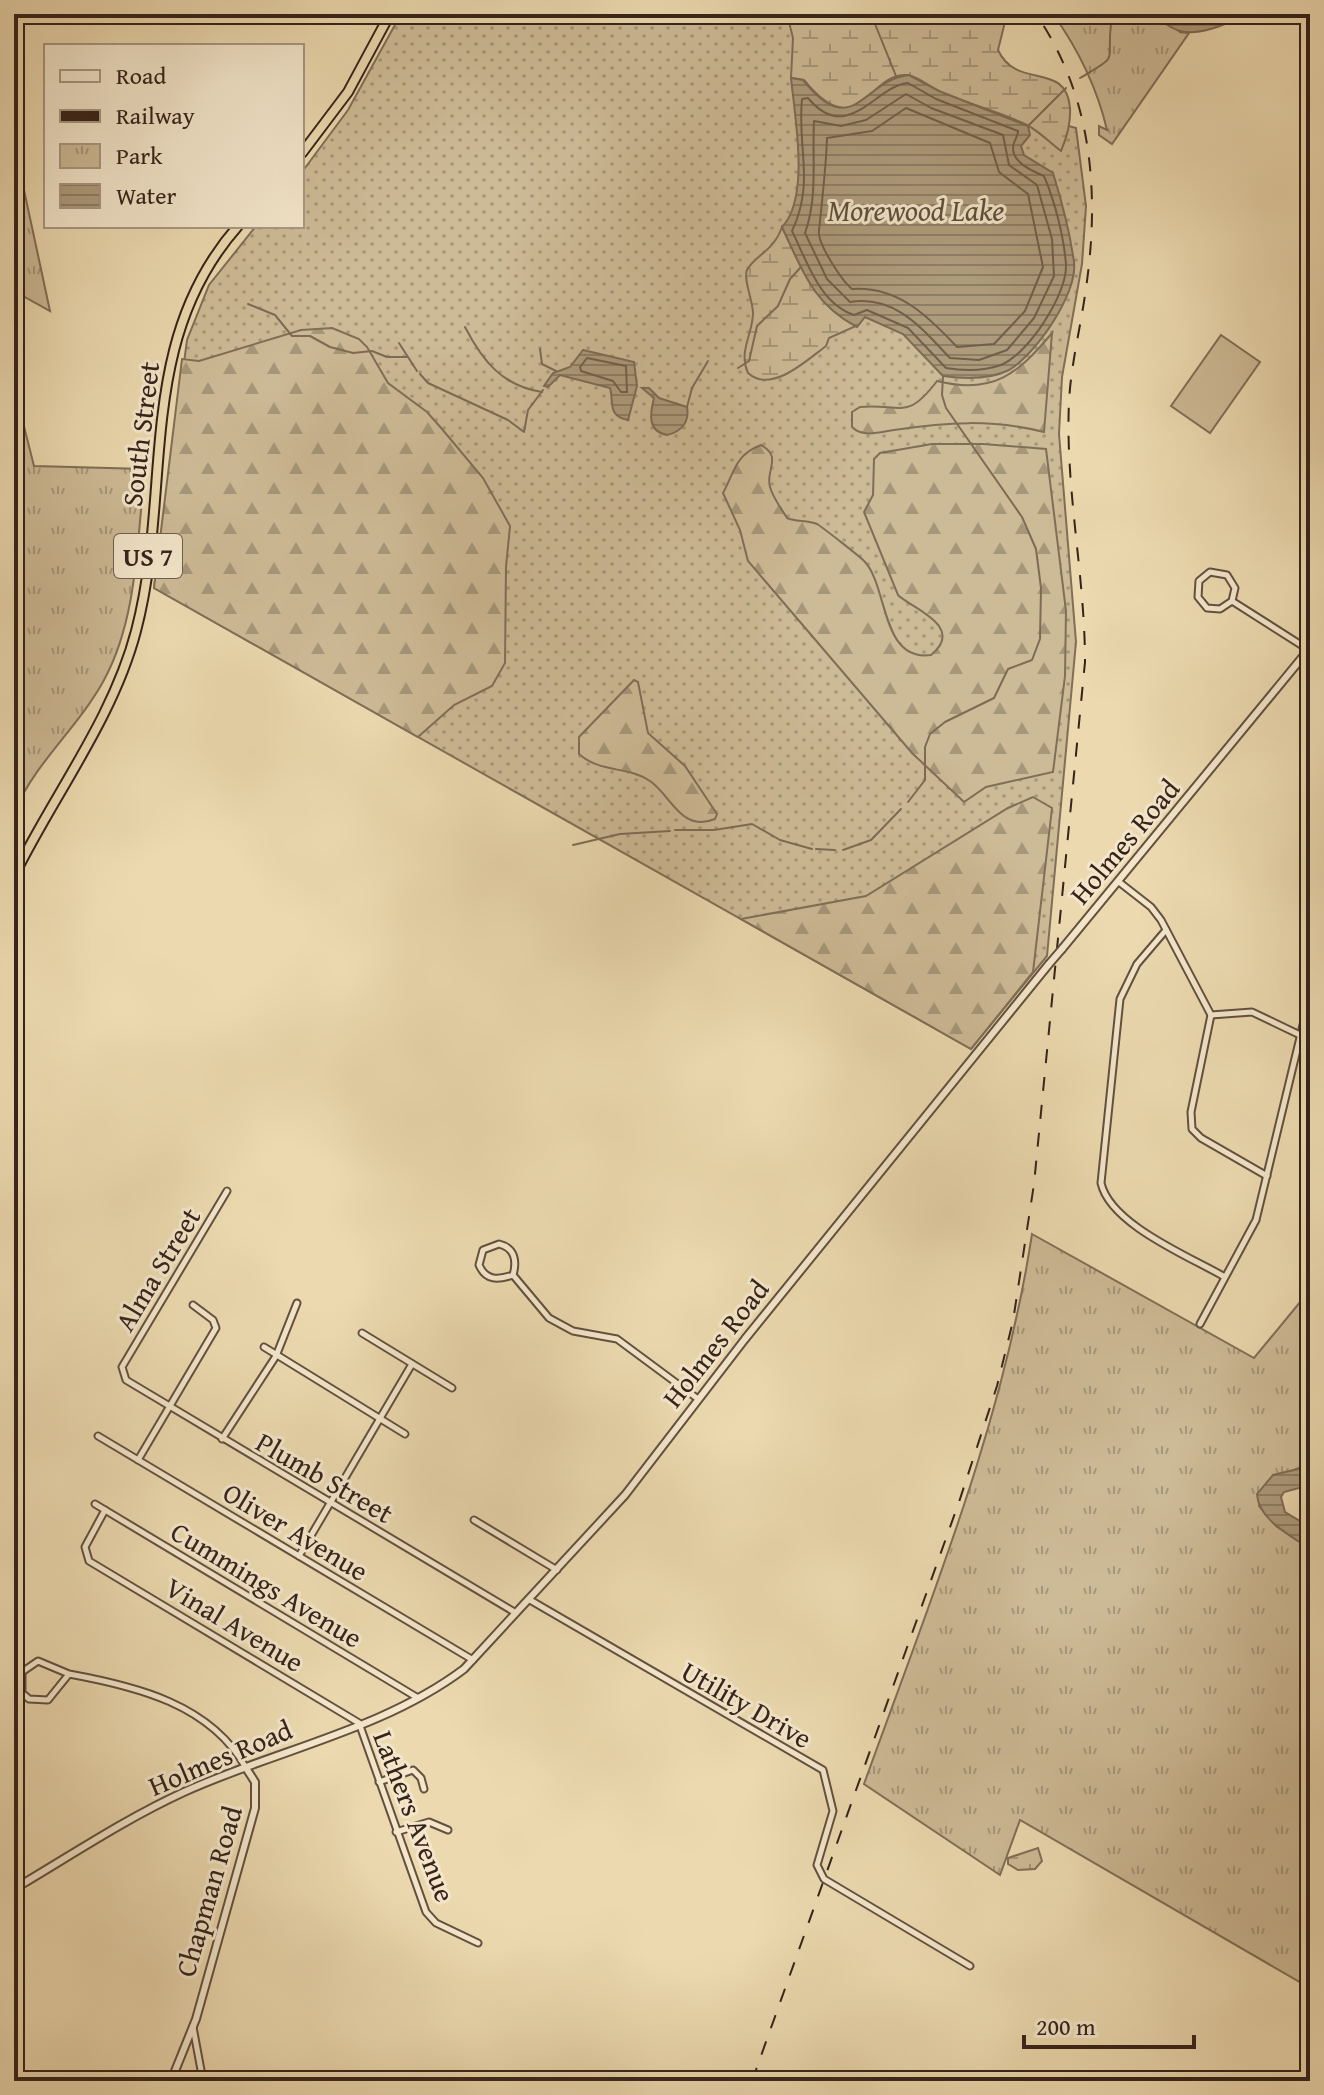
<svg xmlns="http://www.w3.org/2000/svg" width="1324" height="2095" font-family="'Gentium Book Plus',serif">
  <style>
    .grass { fill: url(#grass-dots); stroke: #816e58; stroke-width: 2 }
    .forest { fill: url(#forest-firs); stroke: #816e58; stroke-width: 2 }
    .wetland { fill: url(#wetland-marsh); stroke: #816e58; stroke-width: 2 }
    .park { fill: url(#park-tufts); stroke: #816e58; stroke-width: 2 }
    .garden { fill: #cdba96; stroke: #816e58; stroke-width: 2 }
    .water { fill: url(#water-rules); stroke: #7e6b55; stroke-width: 2 }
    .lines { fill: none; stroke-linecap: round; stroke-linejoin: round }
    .shore { stroke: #725f4b; stroke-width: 2 }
    .stream { stroke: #7e6b55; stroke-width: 2 }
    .minor-casing { stroke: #63503f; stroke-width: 9 }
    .tertiary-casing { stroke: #63503f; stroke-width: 10 }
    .trunk-casing { stroke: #35231a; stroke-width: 12 }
    .minor { stroke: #f3e6cb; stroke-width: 5 }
    .tertiary { stroke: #f3e6cb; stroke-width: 6 }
    .trunk { stroke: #ecd9af; stroke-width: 8 }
    .rail { stroke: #35231a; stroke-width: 2; stroke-dasharray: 14 14; stroke-linecap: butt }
    .tertiary-bridge-casing { stroke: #63503f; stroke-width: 10; stroke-linecap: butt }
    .tertiary-bridge { stroke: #f3e6cb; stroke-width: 6 }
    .labels { text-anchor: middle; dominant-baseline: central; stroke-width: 6; stroke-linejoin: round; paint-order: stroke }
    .shield { fill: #f3e6cb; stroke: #6e5e4f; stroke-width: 2 }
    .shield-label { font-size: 26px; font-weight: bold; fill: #35231a }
    .street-label { font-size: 28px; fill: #35231a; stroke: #f3e6cb }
    .water-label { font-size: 30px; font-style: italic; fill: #5f4d3c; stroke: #f3e6cb }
  </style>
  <defs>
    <pattern id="grass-dots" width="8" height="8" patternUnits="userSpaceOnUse" patternTransform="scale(2)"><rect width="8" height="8" fill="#cdba96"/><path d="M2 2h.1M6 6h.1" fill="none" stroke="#a7977a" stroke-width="1.8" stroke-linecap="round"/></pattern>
    <pattern id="forest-firs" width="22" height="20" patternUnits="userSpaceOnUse" patternTransform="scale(2)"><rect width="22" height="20" fill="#cdba96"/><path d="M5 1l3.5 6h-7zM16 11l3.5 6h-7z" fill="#a7977a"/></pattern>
    <pattern id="wetland-marsh" width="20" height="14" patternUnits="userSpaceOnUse" patternTransform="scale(2)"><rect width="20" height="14" fill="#cdba96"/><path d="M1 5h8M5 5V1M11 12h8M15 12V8" fill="none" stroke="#a7977a"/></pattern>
    <pattern id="park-tufts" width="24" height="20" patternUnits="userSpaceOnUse" patternTransform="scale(2)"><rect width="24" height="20" fill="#cdba96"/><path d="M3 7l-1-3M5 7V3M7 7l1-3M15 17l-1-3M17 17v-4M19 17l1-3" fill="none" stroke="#a7977a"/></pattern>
    <pattern id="water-rules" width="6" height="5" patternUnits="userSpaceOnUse" patternTransform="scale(2)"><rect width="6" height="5" fill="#ae9b7c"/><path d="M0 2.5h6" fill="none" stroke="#8e7e65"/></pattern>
  </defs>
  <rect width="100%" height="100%" fill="#ecd9af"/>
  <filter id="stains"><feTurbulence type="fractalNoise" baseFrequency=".0025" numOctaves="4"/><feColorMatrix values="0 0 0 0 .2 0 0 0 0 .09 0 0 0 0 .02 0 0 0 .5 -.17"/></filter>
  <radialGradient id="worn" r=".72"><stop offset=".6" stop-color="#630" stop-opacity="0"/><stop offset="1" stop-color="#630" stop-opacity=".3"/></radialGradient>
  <path class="grass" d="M401 14H906L1003 108 1076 128 1086 206 1082 264 1062 377 1059 434 1076 642 1047 956 971 1049 154 588 187 340 209 285 256 226H302V172L348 110Z"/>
  <g class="forest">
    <path d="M332 328 359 339 367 347 388 383 427 412 442 429 483 478 510 526 506 567 505 663 492 686 454 705 418 737 154 588 182 359 199 361 301 330Z"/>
    <path d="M1052 333 1044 432C993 419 946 422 894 430 880 432 863 438 852 427V412L860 407C901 403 906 422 937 381 993 395 1018 374 1052 333Z"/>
    <path d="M932 444H983L1046 449 1066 611 1065 676 1053 772 986 787 964 802 912 753 748 561 740 530 723 493C735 471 735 455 761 445 783 457 765 470 770 487 773 498 781 508 787 518 796 522 807 520 817 524 822 527 862 558 865 562 888 587 881 662 931 655 967 626 909 607 898 595L864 512 873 495 874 459 880 453Z"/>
    <path d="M634 680 638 682 648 733 685 766 717 814 715 819C681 833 671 795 650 781 628 766 600 773 579 754V737Z"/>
    <path d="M1033 797 1052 808 1033 972 971 1049 741 919 866 896 1008 808Z"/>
  </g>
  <g class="wetland">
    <path d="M787 14H1003L1004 26 998 50C1017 91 1066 60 1070 108 1071 124 1067 137 1061 151 1050 143 1039 131 1027 125 999 111 968 104 940 92 930 87 918 76 907 75 869 72 858 147 804 80L791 78 793 38Z"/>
    <path d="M782 227C801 267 814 305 856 326L829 338 826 346C806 361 771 394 748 373 738 351 753 334 753 313 753 301 743 279 747 270 754 256 774 251 782 227Z"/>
    <path d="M1038 1848 1042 1861 1035 1869 1018 1870 1008 1864V1858Z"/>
  </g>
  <g class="park">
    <path d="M1053 14H1156L1180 32 1189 33 1112 144 1099 135V126L1107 130C1097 87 1078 49 1053 14Z"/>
    <path d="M14 172 24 190 50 311 14 291Z"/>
    <path d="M14 387 34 466 145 469C137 537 138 618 104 680 78 728 37 760 14 812Z"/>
    <path d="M1032 1234 1254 1358 1310 1290V1461C1286 1481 1263 1465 1259 1506L1276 1526 1310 1549V1988L1020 1820 1000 1875 864 1784C929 1603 1003 1425 1032 1234Z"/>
  </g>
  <path class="garden" d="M1221 335 1260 362 1210 433 1171 406Z"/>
  <g class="water">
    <path d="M1156 14H1250C1219 26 1182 48 1156 14Z"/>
    <path d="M909 75 939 91 1028 126 1030 135 1021 146 1024 155 1053 173C1062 202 1070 233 1074 262 1078 294 1035 355 1009 370 989 380 965 379 943 376L903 334 865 317 857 327C812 303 803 271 782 227 810 198 795 118 791 78L803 80C854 143 862 80 909 75Z"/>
    <path d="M583 350 634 362 637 386 628 420C607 416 614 402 610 388L560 375 548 387 544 386 553 373 570 367Z"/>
    <path d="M642 388H649L659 398 687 407C690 422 681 432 667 435 647 431 650 414 654 398Z"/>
    <path d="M1310 1461V1485L1284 1492 1281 1497 1285 1512 1310 1527V1549C1292 1536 1258 1520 1257 1494L1273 1475 1298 1469Z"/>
  </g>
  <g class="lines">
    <g class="shore">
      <path d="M908 83 936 99 1018 131C1018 135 1016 138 1014 143 1008 161 1032 171 1044 176 1055 202 1064 237 1066 265 1067 295 1028 354 1001 365 984 371 964 371 946 368L908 328 867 310 854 315C819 303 807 261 792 231 815 183 797 146 802 99L808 98C848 146 876 85 908 83Z"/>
      <path d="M906 94 931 108 1003 135 1009 165 1037 185 1052 239 1054 276 1034 318 1007 350 979 360 950 358C922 329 896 295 850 302L827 279 805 233C818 197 812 159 814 121L841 126 866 120Z"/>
      <path d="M906 108 990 143 999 172 1028 194 1043 267 1025 311 994 344 957 347C928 316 898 286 852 289 842 281 817 243 819 231 822 200 826 169 827 138L872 131Z"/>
      <path d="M587 358 626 366 627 392H621L613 381 581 371 580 367Z"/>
    </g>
    <g class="stream">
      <path d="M871 14 896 76"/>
      <path d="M1080 78C1121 54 1106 64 1111 24L1129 14"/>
      <path d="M1028 126 1066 88"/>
      <path d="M248 304 275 315 292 336H310L330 347 353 353 372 351 387 357H408"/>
      <path d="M465 327C483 362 503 386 542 392"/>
      <path d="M399 343 417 371"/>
      <path d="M540 349 542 364 556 371"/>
      <path d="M738 368 749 361 757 326 778 306 790 279 801 267"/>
      <path d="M420 374 428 383 508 420 524 432 528 410 543 390"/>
      <path d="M687 407 692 388 708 361"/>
      <path d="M908 802 925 780V747L930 734 945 722 994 698 1008 669 1032 660 1040 639 1041 588 1036 549 1022 517 946 408 942 395 943 376"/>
      <path d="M675 830H714L752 824 780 840 812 849"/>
      <path d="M573 845 620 834 670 831"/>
      <path d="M816 849 835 850"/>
      <path d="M843 850 871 840 901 809"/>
    </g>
    <g class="minor-casing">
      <g id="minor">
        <path d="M1232 601 1235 588 1227 575 1210 572 1199 581 1198 597 1207 608 1220 609 1232 601 1309 650"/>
        <path d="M1119 882 1151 907 1161 920 1211 1015 1252 1012 1300 1035"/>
        <path d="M1166 930 1137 964 1120 999 1101 1183C1110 1224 1188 1256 1223 1276"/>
        <path d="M1211 1015 1191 1112 1192 1129 1201 1138 1267 1176"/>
        <path d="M227 1191 122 1367 126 1380 516 1613"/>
        <path d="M513 1275C517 1261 515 1248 499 1244L483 1250 479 1265C486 1281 498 1280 513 1275L549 1318 573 1331 617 1339 698 1399"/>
        <path d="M1200 1324 1256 1220 1310 996"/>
        <path d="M362 1333 452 1388"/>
        <path d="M264 1347 405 1434"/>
        <path d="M98 1436 473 1660"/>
        <path d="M222 1439 276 1356 297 1303"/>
        <path d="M138 1460 216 1328 213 1320 193 1305"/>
        <path d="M95 1504 418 1698"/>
        <path d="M105 1510 85 1547 89 1561 359 1723 426 1912 436 1923 478 1943"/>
        <path d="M474 1520 557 1570"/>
        <path d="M299 1556 412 1364"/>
        <path d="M530 1600 823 1770 833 1811 817 1865 824 1879 970 1966"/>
        <path d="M69 1674 38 1661 22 1672V1693L29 1699 48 1700 69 1674C135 1686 211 1704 246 1768"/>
        <path d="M379 1782 413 1770 421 1778 424 1789"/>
        <path d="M396 1832 429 1822 448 1830"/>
        <path d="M193 2027 203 2081"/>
      </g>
    </g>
    <g class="tertiary-casing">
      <g id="tertiary">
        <path d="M1062 949 1310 648"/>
        <path d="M14 1889C70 1856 125 1819 184 1792 276 1750 383 1730 464 1669L625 1495 745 1339 1049 964"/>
        <path d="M171 2081 196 2019 255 1808V1782L246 1768"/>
      </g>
    </g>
    <g class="trunk-casing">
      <g id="trunk">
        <path d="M302 153 348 92 390 14"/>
        <path d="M14 876C53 796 113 719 136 631 173 491 134 344 238 226"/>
      </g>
    </g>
    <use href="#minor" class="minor"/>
    <use href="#tertiary" class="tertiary"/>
    <use href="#trunk" class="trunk"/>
    <path class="rail" d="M752 2081 959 1502 997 1386 1013 1321 1034 1184 1085 662C1085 575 1065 489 1069 402 1071 363 1081 326 1086 288 1100 192 1092 96 1036 14"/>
    <g class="tertiary-bridge-casing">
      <path id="tertiary-bridge" d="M1049 964 1062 949"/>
    </g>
    <use href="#tertiary-bridge" class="tertiary-bridge"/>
  </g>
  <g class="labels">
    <rect class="shield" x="114" y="534" width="68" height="44" rx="6"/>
    <g class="shield-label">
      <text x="148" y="556">US 7</text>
    </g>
    <g class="street-label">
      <text transform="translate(140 434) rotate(-83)">South Street</text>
      <text transform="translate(1124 841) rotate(-50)">Holmes Road</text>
      <text transform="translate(157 1269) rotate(-59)">Alma Street</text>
      <text transform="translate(715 1343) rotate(-52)">Holmes Road</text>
      <text transform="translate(325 1477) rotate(30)">Plumb Street</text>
      <text transform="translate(296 1531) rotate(31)">Oliver Avenue</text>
      <text transform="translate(267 1584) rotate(31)">Cummings Avenue</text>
      <text transform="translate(235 1624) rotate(31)">Vinal Avenue</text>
      <text transform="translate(747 1704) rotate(30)">Utility Drive</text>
      <text transform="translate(220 1757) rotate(-23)">Holmes Road</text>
      <text transform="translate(415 1816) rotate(69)">Lathers Avenue</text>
      <text transform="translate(208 1891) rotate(-74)">Chapman Road</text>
    </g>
    <g class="water-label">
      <text x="916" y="210">Morewood Lake</text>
    </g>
  </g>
  <rect width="1324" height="2095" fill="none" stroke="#ecd9af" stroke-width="48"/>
  <rect x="16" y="16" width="1292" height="2063" fill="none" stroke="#35231a" stroke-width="4"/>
  <rect x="24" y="24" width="1276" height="2047" fill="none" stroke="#35231a" stroke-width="2"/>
  <rect x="44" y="44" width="260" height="184" fill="#f3e6cb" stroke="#a79884" stroke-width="2"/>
  <rect x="60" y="70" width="40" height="12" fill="#f3e6cb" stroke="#a79884" stroke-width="2"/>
  <text x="116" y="84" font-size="24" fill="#35231a">Road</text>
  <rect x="60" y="110" width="40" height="12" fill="#35231a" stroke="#a79884" stroke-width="2"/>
  <text x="116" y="124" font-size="24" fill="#35231a">Railway</text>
  <rect x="60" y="144" width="40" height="24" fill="url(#park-tufts)" stroke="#a79884" stroke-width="2"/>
  <text x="116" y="164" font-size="24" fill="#35231a">Park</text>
  <rect x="60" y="184" width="40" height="24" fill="url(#water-rules)" stroke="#a79884" stroke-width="2"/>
  <text x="116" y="204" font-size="24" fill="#35231a">Water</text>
  <path d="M1024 2035v12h170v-12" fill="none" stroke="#35231a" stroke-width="4"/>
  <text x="1036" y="2035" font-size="24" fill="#35231a" stroke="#f3e6cb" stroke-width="6" paint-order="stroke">200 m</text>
  <rect width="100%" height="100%" filter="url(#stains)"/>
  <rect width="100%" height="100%" fill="url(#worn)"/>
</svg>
